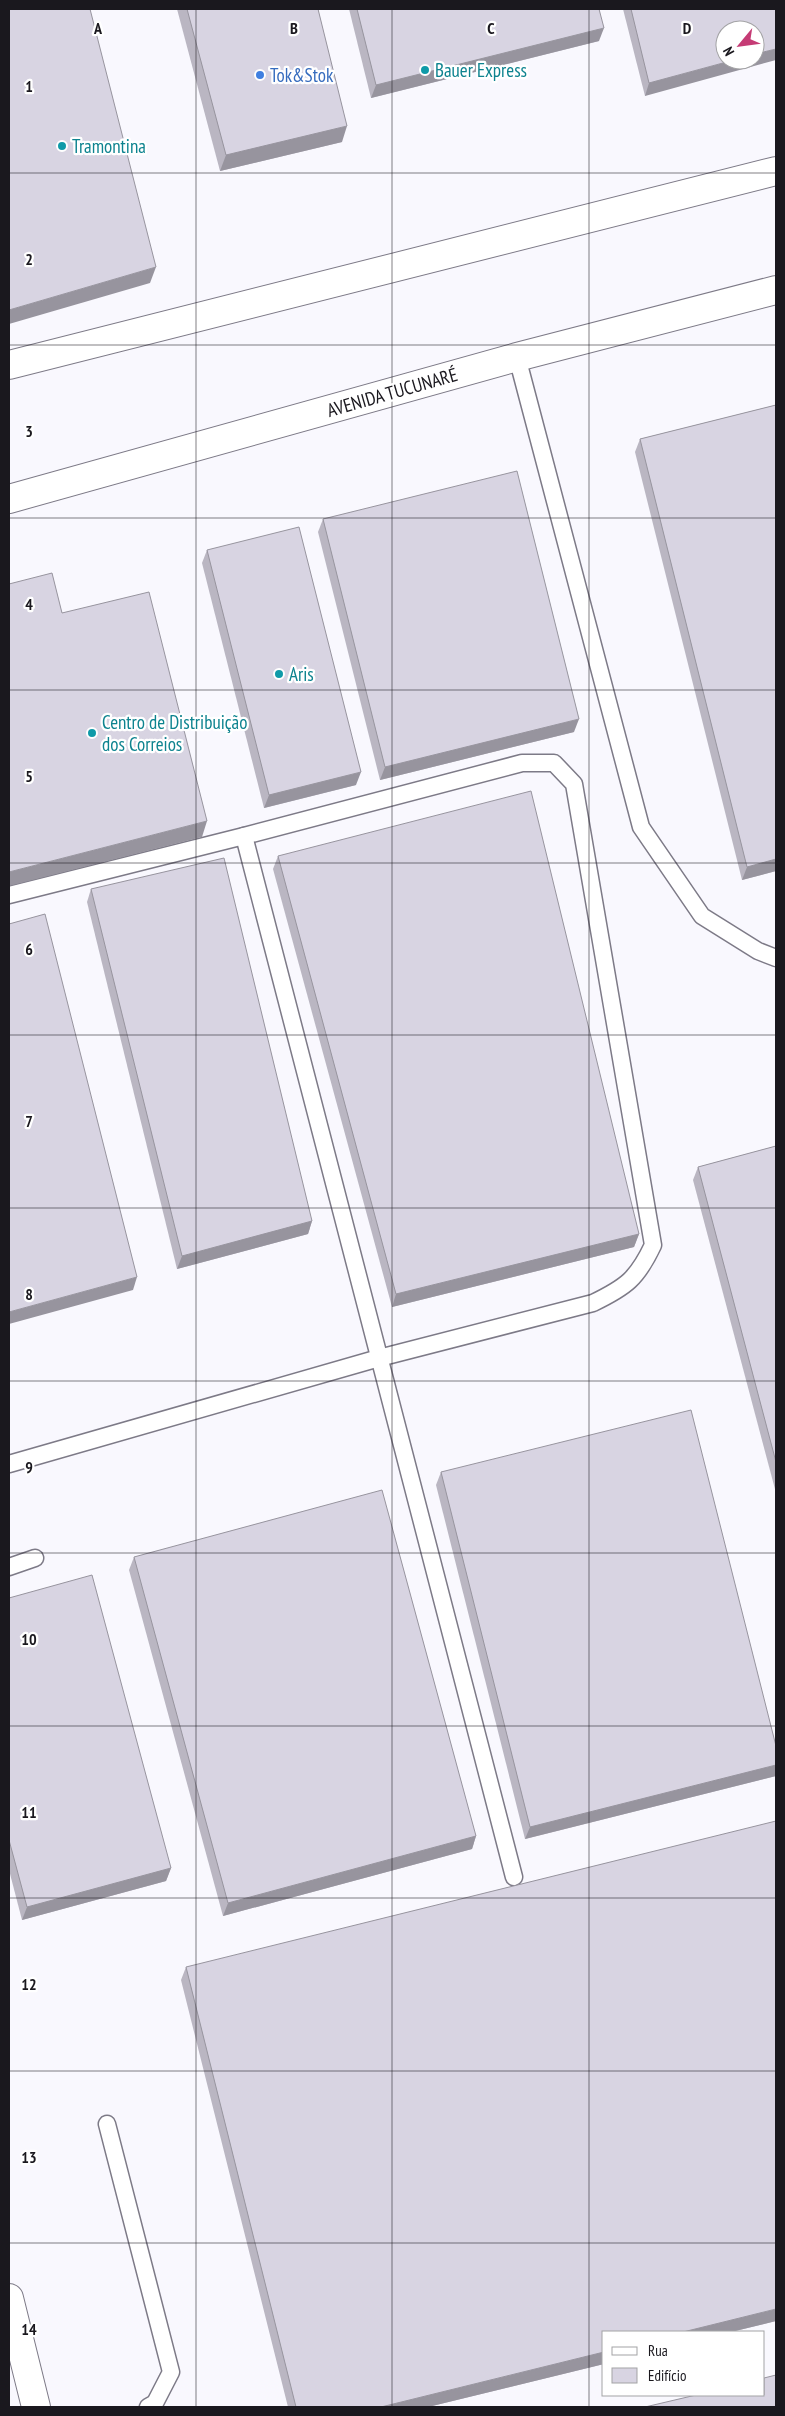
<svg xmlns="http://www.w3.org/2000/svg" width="785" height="2416" font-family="'PT Sans Narrow',sans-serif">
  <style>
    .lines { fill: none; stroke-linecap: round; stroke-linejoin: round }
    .service-casing { stroke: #7d7a87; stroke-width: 19 }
    .minor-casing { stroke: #7d7a87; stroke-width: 30 }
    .service { stroke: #fff; stroke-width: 16 }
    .minor { stroke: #fff; stroke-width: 28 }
    .wall { fill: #bab6c2 }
    .shaded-wall { fill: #97949e }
    .building { fill: #d8d4e2; stroke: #97949e }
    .grid { fill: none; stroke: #1a181e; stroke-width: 1; stroke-opacity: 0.55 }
    .culture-dot { fill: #0f9aa8; stroke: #fff; stroke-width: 2 }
    .shop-dot { fill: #3f7fe0; stroke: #fff; stroke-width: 2 }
    .labels { text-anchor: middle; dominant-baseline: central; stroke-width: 4.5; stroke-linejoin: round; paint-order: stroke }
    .culture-label { font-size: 19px; fill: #0d838f; stroke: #fff; text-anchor: start }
    .shop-label { font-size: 19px; fill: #366cbe; stroke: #fff; text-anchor: start }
    .street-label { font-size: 19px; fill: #1a181e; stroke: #fff }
    .grid-label { font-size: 16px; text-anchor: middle; font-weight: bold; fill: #1a181e; stroke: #fff; stroke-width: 4.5; stroke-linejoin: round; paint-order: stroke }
  </style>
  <rect width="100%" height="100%" fill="#f9f8fe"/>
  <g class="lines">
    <g class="service-casing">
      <g id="service">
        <path d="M517 357 641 827 702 916 758 951 776 958"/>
        <path d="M9 895 244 836 514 1877"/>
        <path d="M9 1464 379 1358 593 1303C626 1287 637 1279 653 1245L574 784 554 763H522L244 836"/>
        <path d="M9 1567 35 1558"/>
        <path d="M107 2124 171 2372 155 2403 148 2407"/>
      </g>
    </g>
    <g class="minor-casing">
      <g id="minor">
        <path d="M9 365 776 171"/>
        <path d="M9 499 517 357 776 290"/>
        <path d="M9 2298 36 2407"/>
      </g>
    </g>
    <use href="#service" class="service"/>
    <use href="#minor" class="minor"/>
  </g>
  <g class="wall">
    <path d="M177 9H318L342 142 220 171Z"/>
    <path d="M349 9H599V41L371 98Z"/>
    <path d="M623 9H776L645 96Z"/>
    <path d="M776 405V871L742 880 635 452 640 439Z"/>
    <path d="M323 519 574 732 380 780 318 532Z"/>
    <path d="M207 550 356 785 264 808 202 563Z"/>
    <path d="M278 856 639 1234 634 1247 392 1307 273 869Z"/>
    <path d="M91 889 312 1221 308 1234 177 1269 87 902Z"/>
    <path d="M776 1146V1493L693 1180 698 1167Z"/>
    <path d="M441 1472 776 1776 525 1839 436 1485Z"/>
    <path d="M134 1557 476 1836 472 1849 223 1916 129 1570Z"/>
    <path d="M9 1598 171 1868 166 1881 22 1920 9 1870Z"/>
    <path d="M186 1967 776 2321 731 2332H604V2364L428 2407H288L181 1980Z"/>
  </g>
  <g class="shaded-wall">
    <path d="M604 28 599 41 371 98 376 85Z"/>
    <path d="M776 49V60L645 96 649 83 734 60H755V54Z"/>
    <path d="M347 126 342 142 220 171 226 155Z"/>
    <path d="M156 267 150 283 9 324V310Z"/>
    <path d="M579 719 574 732 380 780 385 767Z"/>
    <path d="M361 772 356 785 264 808 269 795Z"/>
    <path d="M207 821 202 837 9 886V872Z"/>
    <path d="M776 859V871L742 880 747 867Z"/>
    <path d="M312 1221 308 1234 177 1269 182 1256Z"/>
    <path d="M639 1234 634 1247 392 1307 396 1294Z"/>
    <path d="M137 1277 133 1290 9 1324V1312Z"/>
    <path d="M776 1765V1776L525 1839 530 1827Z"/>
    <path d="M476 1836 472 1849 223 1916 228 1903Z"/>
    <path d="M171 1868 166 1881 22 1920 27 1907Z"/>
    <path d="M776 2309V2321L731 2332H683Z"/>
    <path d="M604 2352V2364L428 2407H381Z"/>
  </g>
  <g class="building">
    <path d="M9 9H90L156 267 9 310Z"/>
    <path d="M187 9H318L347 126 226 155Z"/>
    <path d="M357 9H599L604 28 376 85Z"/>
    <path d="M631 9H776V49L755 54V30H725V60H734L649 83Z"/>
    <path d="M776 405V859L747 867 640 439Z"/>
    <path d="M517 471 579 719 385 767 323 519Z"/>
    <path d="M299 527 361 772 269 795 207 550Z"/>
    <path d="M52 573 62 613 149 592 207 821 9 872V584Z"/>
    <path d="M531 791 639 1234 396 1294 278 856Z"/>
    <path d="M224 858 312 1221 182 1256 91 889Z"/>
    <path d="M45 914 137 1277 9 1312V924Z"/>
    <path d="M776 1146V1462L698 1167Z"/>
    <path d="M691 1410 776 1746V1765L530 1827 441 1472Z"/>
    <path d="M382 1490 476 1836 228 1903 134 1557Z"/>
    <path d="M92 1575 171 1868 27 1907 9 1840V1598Z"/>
    <path d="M776 1821V2309L683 2332H604V2352L381 2407H296L186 1967Z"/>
    <path d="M776 2375V2407H645L696 2395H764V2378Z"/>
  </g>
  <path class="grid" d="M196 9V2407M392 9V2407M589 9V2407M9 173H776M9 345H776M9 518H776M9 690H776M9 863H776M9 1035H776M9 1208H776M9 1381H776M9 1553H776M9 1726H776M9 1898H776M9 2071H776M9 2243H776"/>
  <g class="culture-dot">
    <circle cx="425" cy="70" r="5"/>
    <circle cx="62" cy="146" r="5"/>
    <circle cx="279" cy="674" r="5"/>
    <circle cx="92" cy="733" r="5"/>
  </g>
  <circle class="shop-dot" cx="260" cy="75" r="5"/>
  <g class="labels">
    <g class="culture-label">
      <text x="435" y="70">Bauer Express</text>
      <text x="72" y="146">Tramontina</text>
      <text x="289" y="674">Aris</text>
      <text x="102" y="722">Centro de Distribuição<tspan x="102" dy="22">dos Correios</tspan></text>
    </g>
    <g class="shop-label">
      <text x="270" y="75">Tok&amp;Stok</text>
    </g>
    <g class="street-label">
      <text transform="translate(392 392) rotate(-16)">AVENIDA TUCUNARÉ</text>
    </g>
  </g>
  <g class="grid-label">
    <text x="98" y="34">A</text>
    <text x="294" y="34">B</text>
    <text x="491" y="34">C</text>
    <text x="687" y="34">D</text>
    <text x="29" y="92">1</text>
    <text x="29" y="265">2</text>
    <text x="29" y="437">3</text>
    <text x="29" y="610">4</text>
    <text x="29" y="782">5</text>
    <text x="29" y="955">6</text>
    <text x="29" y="1127">7</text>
    <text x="29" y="1300">8</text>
    <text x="29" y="1473">9</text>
    <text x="29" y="1645">10</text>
    <text x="29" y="1818">11</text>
    <text x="29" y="1990">12</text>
    <text x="29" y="2163">13</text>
    <text x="29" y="2335">14</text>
  </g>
  <rect width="785" height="2416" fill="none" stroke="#1a181e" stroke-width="20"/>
  <rect x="602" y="2331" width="162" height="65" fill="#ffffff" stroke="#a3a3a5"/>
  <rect x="612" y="2347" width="25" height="8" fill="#ffffff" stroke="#a3a3a5"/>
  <text x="648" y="2356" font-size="15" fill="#1a181e">Rua</text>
  <rect x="612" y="2368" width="25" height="15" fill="#d8d4e2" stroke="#a3a3a5"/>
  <text x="648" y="2381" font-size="15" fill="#1a181e">Edifício</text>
  <g transform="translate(740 45) rotate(241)"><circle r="24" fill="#ffffff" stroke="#a3a3a5"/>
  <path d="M0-4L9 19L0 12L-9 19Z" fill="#c53b75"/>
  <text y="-8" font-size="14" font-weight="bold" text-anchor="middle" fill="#1a181e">N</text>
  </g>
</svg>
